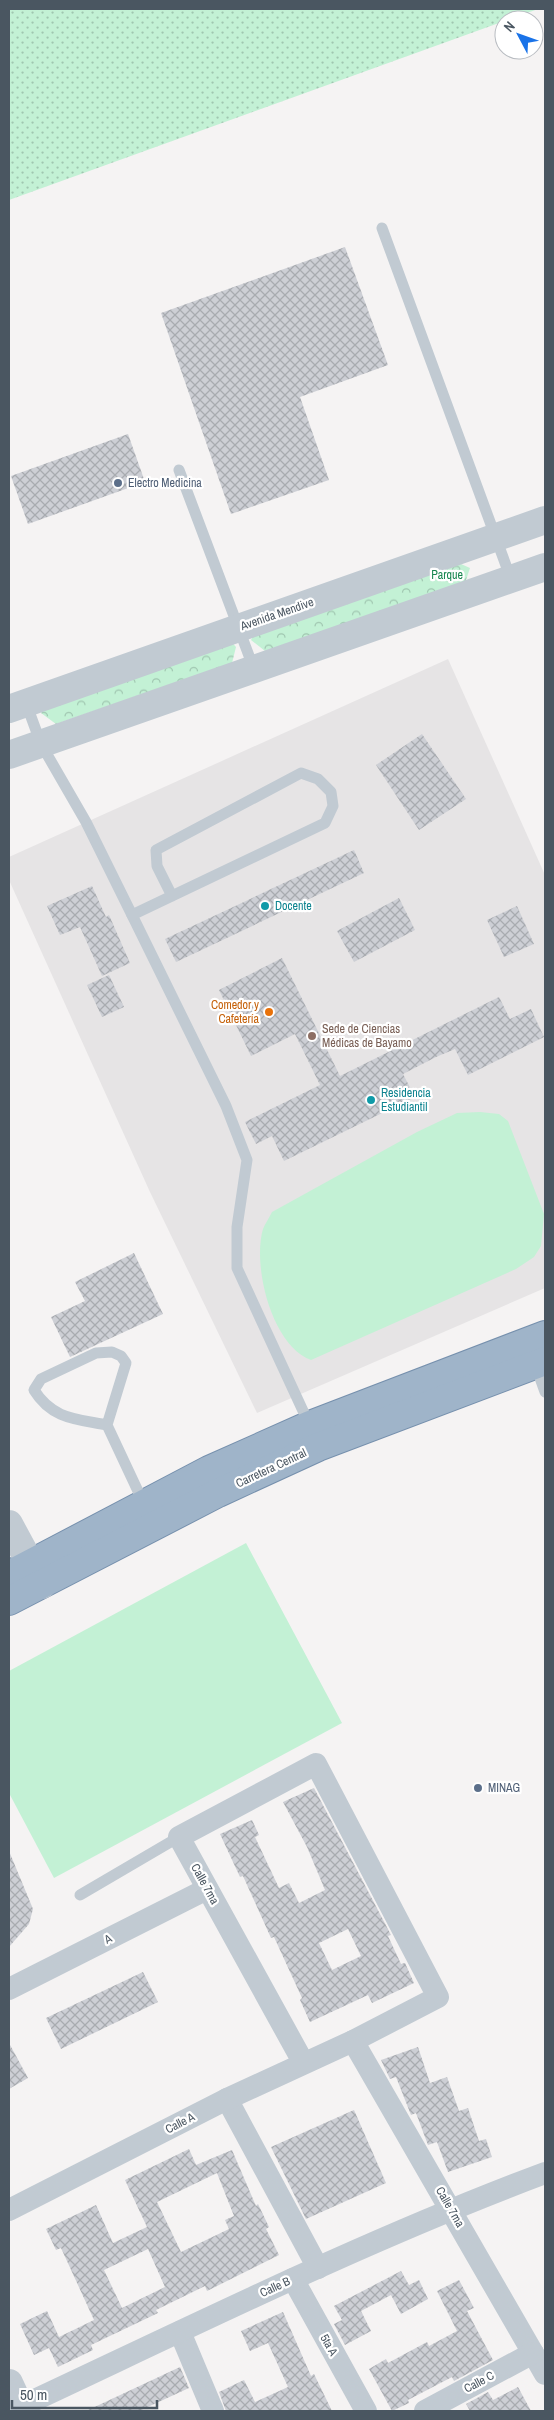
<svg xmlns="http://www.w3.org/2000/svg" width="554" height="2420" font-family="'Archivo Narrow',sans-serif">
  <style>
    .education { fill: #e6e4e5 }
    .grass { fill: url(#grass-dots) }
    .park { fill: url(#park-crowns) }
    .pitch { fill: #c3f1d5 }
    .building { fill: url(#building-cross-hatch); fill-rule: evenodd }
    .lines { fill: none; stroke-linecap: round; stroke-linejoin: round }
    .trunk-casing { stroke: #7690ad; stroke-width: 30 }
    .service { stroke: #c1cad2; stroke-width: 11 }
    .minor { stroke: #c1cad2; stroke-width: 22 }
    .tertiary { stroke: #c1cad2; stroke-width: 28 }
    .trunk { stroke: #9fb4c9; stroke-width: 28 }
    .service-dot { fill: #5c6f8a; stroke: #fff; stroke-width: 2 }
    .culture-dot { fill: #0f9aa8; stroke: #fff; stroke-width: 2 }
    .food-dot { fill: #e8710a; stroke: #fff; stroke-width: 2 }
    .education-dot { fill: #8d6e63; stroke: #fff; stroke-width: 2 }
    .labels { text-anchor: middle; dominant-baseline: central; stroke-width: 4.5; stroke-linejoin: round; paint-order: stroke }
    .service-label { font-size: 12px; fill: #4e5e75; stroke: #fff; text-anchor: start }
    .park-label { font-size: 12px; fill: #17864f; stroke: #fff }
    .street-label { font-size: 12px; fill: #4a5661; stroke: #fff }
    .culture-label { font-size: 12px; fill: #0d838f; stroke: #fff; text-anchor: start }
    .food-label { font-size: 12px; fill: #c56008; stroke: #fff; text-anchor: end }
    .education-label { font-size: 12px; fill: #785e54; stroke: #fff; text-anchor: start }
  </style>
  <defs>
    <pattern id="grass-dots" width="8" height="8" patternUnits="userSpaceOnUse" patternTransform="scale(1.25)"><rect width="8" height="8" fill="#c3f1d5"/><path d="M2 2h.1M6 6h.1" fill="none" stroke="#a0c6b0" stroke-width="1.8" stroke-linecap="round"/></pattern>
    <pattern id="park-crowns" width="20" height="18" patternUnits="userSpaceOnUse" patternTransform="scale(1.25)"><rect width="20" height="18" fill="#c3f1d5"/><path d="M2 6a3 3 0 1 1 6 0M12 15a3 3 0 1 1 6 0" fill="none" stroke="#a0c6b0"/></pattern>
    <pattern id="building-cross-hatch" width="8" height="8" patternUnits="userSpaceOnUse" patternTransform="scale(1.25)"><rect width="8" height="8" fill="#cdcfd5"/><path d="M0 0l8 8M0 8l8-8" fill="none" stroke="#a8abb0"/></pattern>
  </defs>
  <rect width="100%" height="100%" fill="#f5f3f3"/>
  <path class="education" d="M448 659 545 875V1288L257 1413 150 1192 9 880V857Z"/>
  <path class="grass" d="M9 9H538L9 200Z"/>
  <g class="park">
    <path d="M452 560 470 568 465 583 265 651 251 640 258 627Z"/>
    <path d="M226 636 236 647 232 663 56 724 41 713 48 700Z"/>
  </g>
  <g class="pitch">
    <path d="M480 1112 499 1114 508 1121 544 1214 541 1246 534 1257 516 1269 311 1360C272 1346 252 1266 263 1229 265 1224 269 1218 272 1212L417 1132 457 1113Z"/>
    <path d="M246 1543 342 1723 54 1878 9 1793V1671Z"/>
  </g>
  <g class="building">
    <path d="M345 247 388 365 300 397 329 480 231 514 161 313Z"/>
    <path d="M128 434 145 482 28 524 11 476Z"/>
    <path d="M422 734 466 799 419 830 376 765Z"/>
    <path d="M354 850 364 873 176 962 165 939Z"/>
    <path d="M92 886 106 917 109 915 130 963 102 976 80 927 60 935 47 906Z"/>
    <path d="M399 898 415 930 354 962 337 931Z"/>
    <path d="M517 906 534 944 504 957 487 920Z"/>
    <path d="M282 958 340 1076 499 997 510 1019 531 1009 544 1037 468 1075 455 1049 436 1057 403 1074 415 1097 284 1161 272 1136 256 1144 245 1122 320 1085 295 1034 251 1056 219 990Z"/>
    <path d="M109 975 124 1007 102 1017 87 985Z"/>
    <path d="M134 1253 163 1314 70 1357 51 1317 85 1301 75 1282Z"/>
    <path d="M314 1788 391 1935 388 1936 401 1964 405 1963 414 1983 372 2003 368 1995 310 2022 300 2000 302 1998 274 1937 271 1938 243 1876 240 1877 220 1834 252 1820 259 1835 255 1837 279 1888 289 1883 299 1903 325 1890 307 1847 283 1802ZM348 1929 361 1956 332 1970 319 1943Z"/>
    <path d="M9 1851 33 1909 29 1924 9 1947Z"/>
    <path d="M143 1972 158 2002 61 2049 46 2018Z"/>
    <path d="M9 2043 28 2078 9 2089Z"/>
    <path d="M418 2047 430 2083 447 2077 459 2111 468 2108 479 2141 486 2139 492 2157 448 2172 437 2142 428 2145 416 2113 411 2115 396 2077 390 2079 381 2060Z"/>
    <path d="M354 2110 386 2183 306 2219 271 2147Z"/>
    <path d="M189 2149 196 2165 232 2150 256 2206 258 2204 269 2227 266 2229 279 2255 207 2291 205 2286 156 2310 158 2313 91 2345 93 2350 58 2367 49 2348 34 2355 20 2324 47 2311 59 2337 94 2320 61 2248 56 2250 46 2229 96 2205 113 2243 147 2227 125 2180ZM217 2173 234 2216 225 2220 229 2229 181 2252 157 2202ZM148 2249 165 2287 122 2308 104 2270Z"/>
    <path d="M401 2271 409 2285 419 2280 428 2299 401 2314 391 2295 361 2311 371 2331 345 2345 334 2324 342 2320 334 2306Z"/>
    <path d="M459 2280 474 2308 467 2311 493 2360 454 2381 452 2377 408 2400 409 2403 392 2411 369 2369 386 2359 388 2363 427 2342 429 2346 457 2331 437 2291Z"/>
    <path d="M283 2312 311 2376 314 2374 332 2411H226L219 2392 244 2380 255 2402 288 2387 268 2343 250 2351 241 2331Z"/>
    <path d="M180 2367 189 2388 139 2411H86Z"/>
    <path d="M518 2387 531 2411H470L466 2404 488 2392 493 2400Z"/>
  </g>
  <g class="lines">
    <g class="trunk-casing">
      <g id="trunk">
        <path d="M9 1575 209 1470 310 1425 545 1335"/>
        <path d="M9 1601 218 1493 318 1447 545 1361"/>
      </g>
    </g>
    <g class="service">
      <path d="M382 228 511 579"/>
      <path d="M179 470 254 669"/>
      <path d="M26 703 41 744 86 822 132 915 226 1106 247 1160 237 1227V1268L310 1426"/>
      <path d="M132 915 325 823 333 806 331 792 318 779 301 773 156 850 157 866 172 896"/>
      <path d="M535 1364 545 1392"/>
      <path d="M107 1425C76 1419 52 1419 34 1390L41 1379 96 1353 112 1352 121 1356 126 1363 107 1425 144 1504"/>
      <path d="M80 1895 179 1837"/>
    </g>
    <g class="minor">
      <path d="M9 1989 207 1889"/>
      <path d="M353 2041 545 2374"/>
      <path d="M227 2099 318 2268"/>
      <path d="M9 2210 227 2099 353 2041 438 1997 316 1764 179 1837 303 2062"/>
      <path d="M293 2279 366 2411"/>
      <path d="M180 2332 213 2411"/>
      <path d="M9 2406H22C195 2325 366 2240 545 2173"/>
      <path d="M425 2411 533 2353"/>
    </g>
    <g class="tertiary">
      <path d="M9 709 545 520"/>
      <path d="M9 755 545 567"/>
      <path d="M9 1524 42 1585"/>
      <path d="M9 2383 22 2411"/>
    </g>
    <use href="#trunk" class="trunk"/>
  </g>
  <g class="service-dot">
    <circle cx="118" cy="483" r="5"/>
    <circle cx="478" cy="1788" r="5"/>
  </g>
  <g class="culture-dot">
    <circle cx="265" cy="906" r="5"/>
    <circle cx="371" cy="1100" r="5"/>
  </g>
  <circle class="food-dot" cx="269" cy="1012" r="5"/>
  <circle class="education-dot" cx="312" cy="1036" r="5"/>
  <g class="labels">
    <g class="service-label">
      <text x="128" y="483">Electro Medicina</text>
      <text x="488" y="1788">MINAG</text>
    </g>
    <g class="park-label">
      <text x="447" y="575">Parque</text>
    </g>
    <g class="street-label">
      <text transform="translate(277 614) rotate(-19)">Avenida Mendive</text>
      <text transform="translate(271 1468) rotate(-25)">Carretera Central</text>
      <text transform="translate(205 1884) rotate(61)">Calle 7ma</text>
      <text transform="translate(108 1939) rotate(-27)">A</text>
      <text transform="translate(180 2123) rotate(-27)">Calle A</text>
      <text transform="translate(450 2207) rotate(60)">Calle 7ma</text>
      <text transform="translate(275 2287) rotate(-25)">Calle B</text>
      <text transform="translate(329 2345) rotate(61)">5ta A</text>
      <text transform="translate(479 2382) rotate(-28)">Calle C</text>
    </g>
    <g class="culture-label">
      <text x="275" y="906">Docente</text>
      <text x="381" y="1093">Residencia<tspan x="381" dy="14">Estudiantil</tspan></text>
    </g>
    <g class="food-label">
      <text x="259" y="1005">Comedor y<tspan x="259" dy="14">Cafetería</tspan></text>
    </g>
    <g class="education-label">
      <text x="322" y="1029">Sede de Ciencias<tspan x="322" dy="14">Médicas de Bayamo</tspan></text>
    </g>
  </g>
  <rect width="554" height="2420" fill="none" stroke="#4a5661" stroke-width="20"/>
  <g transform="translate(519 35) rotate(311)"><circle r="24" fill="#ffffff" stroke="#b7bbc0"/>
  <path d="M0-4L9 19L0 12L-9 19Z" fill="#1a73e8"/>
  <text y="-8" font-size="14" font-weight="bold" text-anchor="middle" fill="#4a5661">N</text>
  </g>
  <path d="M12 2400v8h145v-8" fill="none" stroke="#4a5661" stroke-width="2.5"/>
  <text x="20" y="2400" font-size="15" fill="#4a5661" stroke="#ffffff" stroke-width="4" paint-order="stroke">50 m</text>
</svg>
